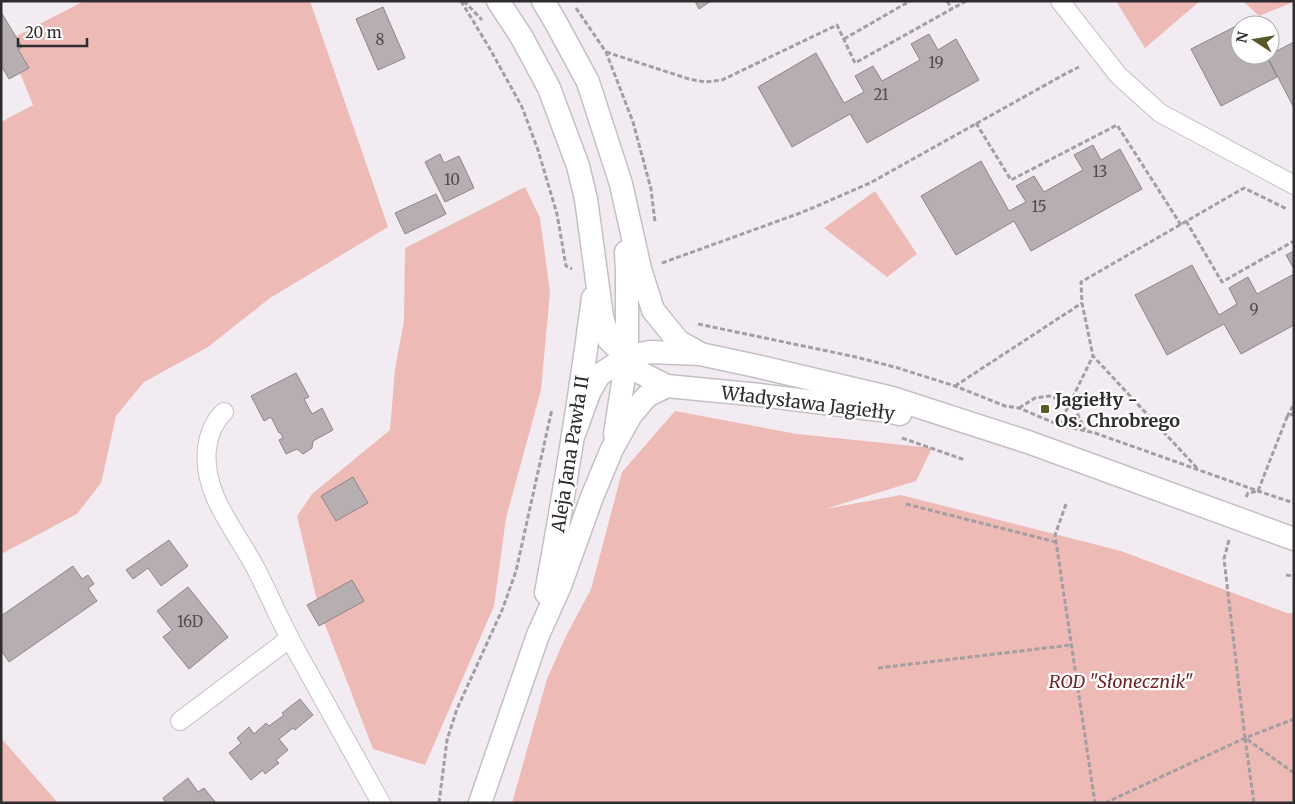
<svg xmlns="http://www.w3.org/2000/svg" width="1295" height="804" font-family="Merriweather,serif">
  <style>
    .green { fill: #eebab6 }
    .building { fill: #b7aeb1; stroke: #8d8587 }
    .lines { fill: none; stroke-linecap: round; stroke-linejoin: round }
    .minor-casing { stroke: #c5bfc5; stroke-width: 20 }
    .tertiary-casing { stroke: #c5bfc5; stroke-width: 25 }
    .path { stroke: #a29ea2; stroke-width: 3; stroke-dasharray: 5 2.5; stroke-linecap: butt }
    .minor { stroke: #fff; stroke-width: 18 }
    .tertiary { stroke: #fff; stroke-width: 22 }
    .poi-dot { fill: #585926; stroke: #fff; stroke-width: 2 }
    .labels { text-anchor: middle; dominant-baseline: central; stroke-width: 4.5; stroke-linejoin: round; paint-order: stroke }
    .number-label { font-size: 15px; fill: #504c4f }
    .poi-label { font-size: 18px; font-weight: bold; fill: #2e2c2e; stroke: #fff; text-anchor: start }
    .street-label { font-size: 18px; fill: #2e2c2e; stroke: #fff }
    .park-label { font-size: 18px; font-style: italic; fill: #712526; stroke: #fff }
  </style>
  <rect width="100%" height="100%" fill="#f2ecf2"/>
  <g class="green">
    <path d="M84 1H310L388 227 270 298 208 347 144 382 116 416 101 483 77 514 1 554V122L33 105 7 41Z"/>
    <path d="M1116 1H1200L1145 48Z"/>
    <path d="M1243 1H1290L1291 3 1259 16Z"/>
    <path d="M525 187 540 218 550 292 541 390 506 518 494 606 425 765 373 749 319 609 297 516 312 494 390 430 395 369 404 321 405 248Z"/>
    <path d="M875 191 917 254 887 277 824 228Z"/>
    <path d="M675 411 797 434 932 448 916 481 825 509 901 495 1121 551 1287 613H1294V803H512L547 679 566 636 591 589 622 472Z"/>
    <path d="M1 738 58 803H1Z"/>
  </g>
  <g class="building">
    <path d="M695 1H711L699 9Z"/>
    <path d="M383 7 405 58 378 70 356 19Z"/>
    <path d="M1 12 22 47 18 49 29 68 9 79 1 65Z"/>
    <path d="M1248 20 1250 25H1240V55H1266L1277 77 1221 106 1191 49Z"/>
    <path d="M1270 30 1276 41 1270 44Z"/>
    <path d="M929 34 938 50 956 39 979 80 867 143 850 114 792 147 758 87 816 53 844 103 864 92 855 76 873 66 882 81 920 60 911 44Z"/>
    <path d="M1294 42V108L1267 56Z"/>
    <path d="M1093 145 1101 160 1120 149 1142 189 1031 251 1014 221 956 255 921 196 981 161 1009 211 1026 202 1016 186 1034 176 1044 192 1083 170 1074 155Z"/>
    <path d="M440 154 444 163 459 156 474 188 445 202 425 162Z"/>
    <path d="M436 194 446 214 405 234 395 213Z"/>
    <path d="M1294 251V269L1286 255Z"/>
    <path d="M1192 265 1219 315 1237 304 1229 288 1248 277 1257 294 1294 274V325L1241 354 1224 324 1167 355 1135 295Z"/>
    <path d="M296 373 309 397 304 399 312 414 322 408 333 430 313 441 312 448 303 454 297 449 286 454 279 440 283 438 280 432 279 433 271 417 264 421 251 396Z"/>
    <path d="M353 477 368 503 336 521 321 496Z"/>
    <path d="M169 540 188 566 161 586 148 568 133 579 126 570Z"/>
    <path d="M73 566 82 579 88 575 94 584 88 588 97 601 9 662 1 650V616Z"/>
    <path d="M352 580 364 601 319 626 307 605Z"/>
    <path d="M188 587 228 637 189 669 163 637 172 630 157 611Z"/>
    <path d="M300 699 313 715 295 730 293 728 279 739 288 750 276 760 279 763 265 774 263 770 251 780 229 753 241 743 237 738 249 727 254 734 266 723 269 726 284 715 282 713Z"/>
    <path d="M188 778 198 792 204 788 216 803H166L163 798Z"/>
  </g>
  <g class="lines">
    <g class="minor-casing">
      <g id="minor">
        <path d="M1060 1 1118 75 1160 113 1294 185"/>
        <path d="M224 412C213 422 209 434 207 448 202 494 235 529 255 567 263 583 271 599 278 615 285 628 290 640 297 652L381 803"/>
        <path d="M180 721 289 639"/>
      </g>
    </g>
    <g class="tertiary-casing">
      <g id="tertiary">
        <path d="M498 1 521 36 549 88 578 166 586 199 602 317 609 340 627 357 641 373 667 386 760 395 887 411 900 414"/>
        <path d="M543 1 555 21 588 82 621 184 640 269 653 310 678 341 699 353"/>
        <path d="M574 434 589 393 599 375 627 357 650 352 700 354 756 366 892 398 1028 442 1294 539"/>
        <path d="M615 434 627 357V271L626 252"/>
        <path d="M546 593C564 495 580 397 593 298"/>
        <path d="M480 803 538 635 560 586 592 497 612 449 631 415 647 396 667 386"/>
      </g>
    </g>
    <g class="path">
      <path d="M461 1 490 49 522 107 538 150 557 214 566 266 572 269"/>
      <path d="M464 1 482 20"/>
      <path d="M947 1 952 9"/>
      <path d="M576 8 606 52 633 122 651 189 655 222"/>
      <path d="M844 39 910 1"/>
      <path d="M606 52 689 79 705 82 722 80 837 25 855 63 966 1"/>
      <path d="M976 123 1011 180 1117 125 1181 225"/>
      <path d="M1186 221 1222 282 1294 241"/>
      <path d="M662 263 803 212 870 183 1065 74 1079 67"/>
      <path d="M698 324 856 357 898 368 955 386 1005 406 1019 408 1059 425 1095 433 1258 491 1294 503"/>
      <path d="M955 386 1082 303"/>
      <path d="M1019 408 1035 398 1049 396 1063 401 1075 409 1085 430"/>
      <path d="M1287 417 1294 404"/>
      <path d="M1059 425 1093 356"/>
      <path d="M902 438 965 460"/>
      <path d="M1197 468 1093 356 1082 303 1081 282 1244 188 1287 209"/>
      <path d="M1246 497 1248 493 1258 491 1287 417 1294 413"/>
      <path d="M906 504 1056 542"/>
      <path d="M1066 504 1055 535 1095 803"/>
      <path d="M1229 540 1224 559 1245 738 1294 773"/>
      <path d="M1286 575 1294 576"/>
      <path d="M878 668 1071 645"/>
      <path d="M1245 738 1254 803"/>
      <path d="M439 803 447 740 457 709 503 608 516 571 552 409"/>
      <path d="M1105 803 1245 738 1294 719"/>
    </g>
    <use href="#minor" class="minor"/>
    <use href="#tertiary" class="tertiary"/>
  </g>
  <rect class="poi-dot" x="1040" y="404" width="10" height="10" rx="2.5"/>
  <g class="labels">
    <g class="number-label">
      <text x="380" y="39">8</text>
      <text x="936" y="62">19</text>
      <text x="881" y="94">21</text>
      <text x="1100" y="171">13</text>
      <text x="452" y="179">10</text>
      <text x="1039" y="206">15</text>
      <text x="1254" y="309">9</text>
      <text x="190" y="621">16D</text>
    </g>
    <g class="poi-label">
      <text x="1055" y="399">Jagiełły -<tspan x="1055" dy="21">Os. Chrobrego</tspan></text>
    </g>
    <g class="street-label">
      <text transform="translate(808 403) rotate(7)">Władysława Jagiełły</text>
      <text transform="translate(570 454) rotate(-81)">Aleja Jana Pawła II</text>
    </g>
    <g class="park-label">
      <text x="1121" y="681">ROD "Słonecznik"</text>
    </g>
  </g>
  <rect width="1295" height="804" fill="none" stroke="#2e2c2e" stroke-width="5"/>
  <g transform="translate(1255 40) rotate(282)"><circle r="24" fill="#ffffff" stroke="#ababab"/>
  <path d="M0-4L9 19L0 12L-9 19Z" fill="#585926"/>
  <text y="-8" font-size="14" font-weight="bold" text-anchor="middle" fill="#2e2c2e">N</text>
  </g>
  <path d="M18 38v8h69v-8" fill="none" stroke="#2e2c2e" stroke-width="2.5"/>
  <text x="25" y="38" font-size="15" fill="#2e2c2e" stroke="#ffffff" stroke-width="4" paint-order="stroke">20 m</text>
</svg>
